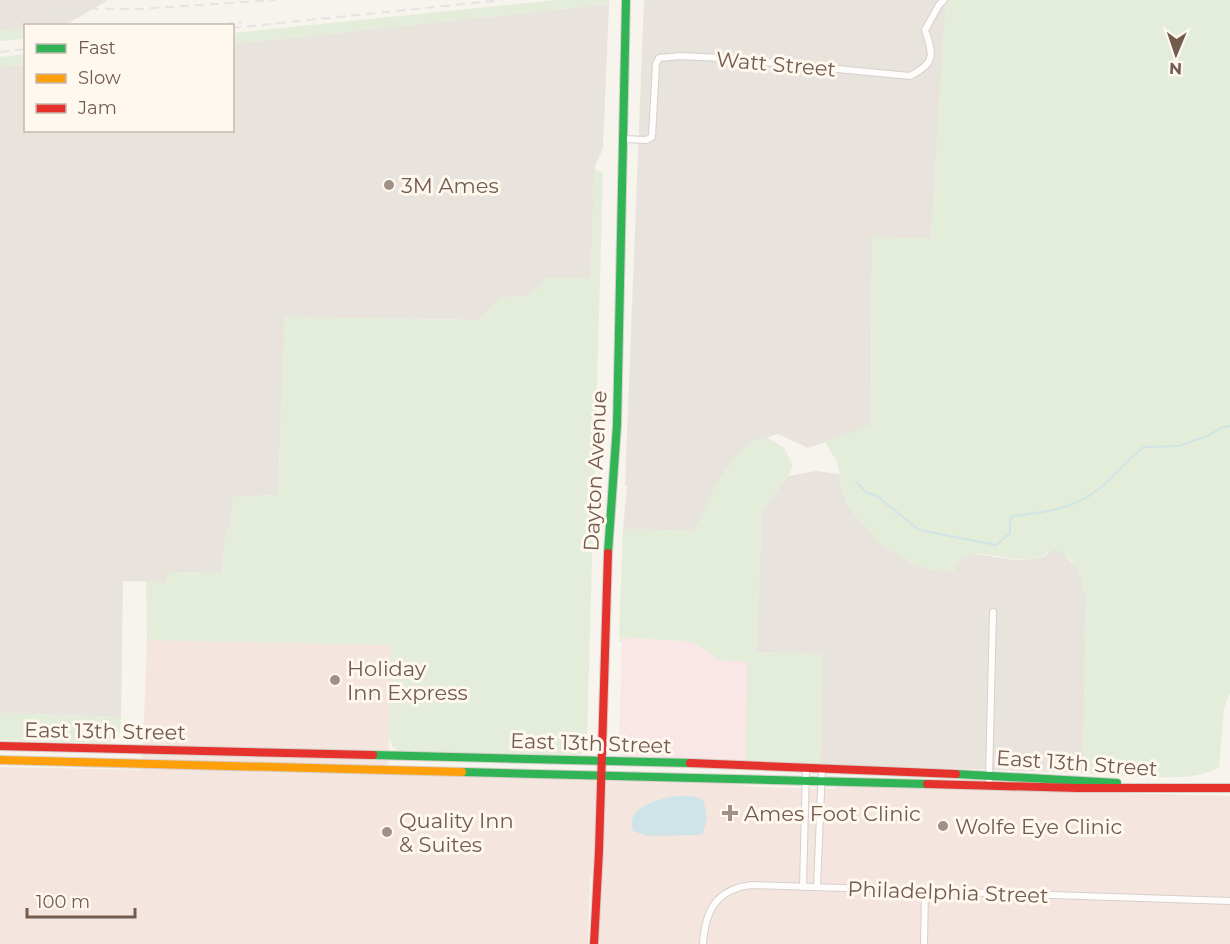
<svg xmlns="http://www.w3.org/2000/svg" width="1230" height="944" font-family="Montserrat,sans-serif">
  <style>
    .commercial { fill: #f4e6df }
    .industrial { fill: #e9e3de }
    .medical { fill: #f8e7e6 }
    .green { fill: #e4edd9 }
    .water { fill: #cfe4e6 }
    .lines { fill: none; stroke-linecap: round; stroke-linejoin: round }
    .stream { stroke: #cfe4e6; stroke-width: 2 }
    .street-casing { stroke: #d6d0cb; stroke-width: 8 }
    .fast-casing { stroke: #d6cfc9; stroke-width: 10 }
    .slow-casing { stroke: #d6cfc9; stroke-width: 10 }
    .jam-casing { stroke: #d6cfc9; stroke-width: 10 }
    .street { stroke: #fefdfc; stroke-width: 6 }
    .fast { stroke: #30b455; stroke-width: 8 }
    .slow { stroke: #ff9f0a; stroke-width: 8 }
    .jam { stroke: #e5322d; stroke-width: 8 }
    .rail { stroke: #e5e3e4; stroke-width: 2; stroke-dasharray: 9 6; stroke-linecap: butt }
    .poi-dot { fill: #a19086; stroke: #fef8ef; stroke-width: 2 }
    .labels { text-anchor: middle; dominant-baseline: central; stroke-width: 6; stroke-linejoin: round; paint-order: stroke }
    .street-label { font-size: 21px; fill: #735b4e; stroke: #fef8ef }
    .poi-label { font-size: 21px; fill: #735b4e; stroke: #fef8ef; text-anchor: start }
  </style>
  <rect width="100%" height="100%" fill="#f7f3ed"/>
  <path class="commercial" d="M147 640 391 645V694L388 773 718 782 756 787 832 789 841 786 1230 796V944H599L602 877 590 876 588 944H0V767L142 770Z"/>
  <g class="industrial">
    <path d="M0 0H108L69 23 26 26 25 28 0 31Z"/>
    <path d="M644 0H946L931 239 872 237 871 426 808 448 778 434 754 441 730 463 694 531 623 529 627 486 625 485Z"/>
    <path d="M609 4 603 148 594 169 591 279 546 278 540 288 525 296 501 298 479 320 285 317 278 495 233 497 231 524 226 532 222 573 168 572 167 582 123 581 121 717 0 713V67L25 65 26 130H232L233 44Z"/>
    <path d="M816 471 839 474 847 506 911 563 933 570 953 571 962 557 975 554 1015 560 1033 559 1045 556 1052 549 1061 551 1079 570 1086 597 1083 773 820 764 822 654 756 652 762 511 788 476Z"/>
  </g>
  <path class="medical" d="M622 637 692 642 720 660 747 662 746 760 623 757 619 747Z"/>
  <g class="green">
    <path d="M557 0H609V4L233 44V33Z"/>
    <path d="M946 0H1230V693L1224 708 1219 767C1194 785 1115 775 1083 773L1086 597C1081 576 1076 555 1052 549 1030 570 1001 553 975 554 971 554 966 556 962 557L954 571 933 570 911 563 881 545 847 506 837 462 825 442 871 425 872 237 931 239Z"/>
    <path d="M25 28V39L0 41V31Z"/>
    <path d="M25 54V65L0 67V57Z"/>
    <path d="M594 169 603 173 587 736 583 753 574 756 401 752 392 746 389 738 391 694V645L147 640 146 582H167L168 572 222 573 226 532 231 524 233 497 278 495 285 317 479 320 501 298C521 297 535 297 546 278L591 279Z"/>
    <path d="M766 437 784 448 793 465 788 476 762 511 756 652 822 654 820 764 746 760 747 662 720 660 692 642 622 637V643L619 641 620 639 619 636 623 529 694 531C711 498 727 448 766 437Z"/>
    <path d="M0 713 121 717C120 731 121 740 106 743L0 740Z"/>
  </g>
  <path class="water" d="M670 797C681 796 695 794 704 801L707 818 703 833 699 835 647 836 633 831C626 808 653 801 670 797Z"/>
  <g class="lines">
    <path class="stream" d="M856 482 866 492 877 496 919 530 996 545 1010 533V519L1014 516C1042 513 1072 509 1095 492 1113 479 1126 460 1144 447L1179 446 1207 436 1223 427 1230 426"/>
    <g class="street-casing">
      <g id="street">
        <path d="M624 139 646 140 652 137 656 64 659 58 680 56 722 58 910 76C935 63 934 56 925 30L939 5 944 0"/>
        <path d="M989 779 993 612"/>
        <path d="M803 887 806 768"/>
        <path d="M817 887 822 768"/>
        <path d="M703 944C705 911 716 889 752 885L1230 901"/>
        <path d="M924 944 925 892"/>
      </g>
    </g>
    <g class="fast-casing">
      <g id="fast">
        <path d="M608 553 617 425 626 0"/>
        <path d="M373 755 690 763"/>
        <path d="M462 772 927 784"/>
        <path d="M956 774 1117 783"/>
      </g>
    </g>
    <g class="slow-casing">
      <path id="slow" d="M0 760 462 772"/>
    </g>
    <g class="jam-casing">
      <g id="jam">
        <path d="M0 746 373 755"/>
        <path d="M690 763 956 774"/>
        <path d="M927 784 1077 788H1230"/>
        <path d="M594 944 599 851 608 553"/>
      </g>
    </g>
    <use href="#street" class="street"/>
    <use href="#fast" class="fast"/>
    <use href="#slow" class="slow"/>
    <use href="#jam" class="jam"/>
    <g class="rail">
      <path d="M0 8 138 9 275 0"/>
      <path d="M209 26 242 22"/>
      <path d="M232 28 502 0"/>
      <path d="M0 52 26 49"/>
    </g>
  </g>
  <g class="poi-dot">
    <circle cx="389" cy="185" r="6"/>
    <circle cx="335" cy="680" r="6"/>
    <path d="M727 804h6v6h6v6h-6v6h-6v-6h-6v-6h6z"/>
    <circle cx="943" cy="826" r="6"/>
    <circle cx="387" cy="832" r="6"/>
  </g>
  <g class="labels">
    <g class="street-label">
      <text transform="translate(776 64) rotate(5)">Watt Street</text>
      <text transform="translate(595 471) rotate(-87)">Dayton Avenue</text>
      <text transform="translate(105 731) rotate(1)">East 13th Street</text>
      <text transform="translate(591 743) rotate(2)">East 13th Street</text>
      <text transform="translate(1077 763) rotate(4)">East 13th Street</text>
      <text transform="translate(948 892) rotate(2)">Philadelphia Street</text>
    </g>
    <g class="poi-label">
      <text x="401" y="185">3M Ames</text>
      <text x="347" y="668">Holiday<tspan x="347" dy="24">Inn Express</tspan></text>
      <text x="744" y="813">Ames Foot Clinic</text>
      <text x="399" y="820">Quality Inn<tspan x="399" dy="24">&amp; Suites</tspan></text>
      <text x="955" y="826">Wolfe Eye Clinic</text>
    </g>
  </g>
  <rect x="24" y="24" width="210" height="108" fill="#fef8ef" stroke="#c6b9af" stroke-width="1.5"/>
  <rect x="36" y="44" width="30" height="9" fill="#30b455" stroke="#c6b9af" stroke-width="1.5"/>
  <text x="78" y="54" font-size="18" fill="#735b4e">Fast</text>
  <rect x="36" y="74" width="30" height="9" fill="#ff9f0a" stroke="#c6b9af" stroke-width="1.5"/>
  <text x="78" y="84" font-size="18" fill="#735b4e">Slow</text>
  <rect x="36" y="104" width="30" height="9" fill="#e5322d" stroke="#c6b9af" stroke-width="1.5"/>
  <text x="78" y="114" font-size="18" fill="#735b4e">Jam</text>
  <g transform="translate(1176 54) rotate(182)" stroke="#fef8ef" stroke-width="4.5" paint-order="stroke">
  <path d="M0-4.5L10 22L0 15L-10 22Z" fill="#735b4e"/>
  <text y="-9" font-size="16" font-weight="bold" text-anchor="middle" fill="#735b4e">N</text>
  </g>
  <path d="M27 908v9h108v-9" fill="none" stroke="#735b4e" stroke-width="3"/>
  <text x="36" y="908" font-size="18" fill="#735b4e" stroke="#fef8ef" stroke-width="4.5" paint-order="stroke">100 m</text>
</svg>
